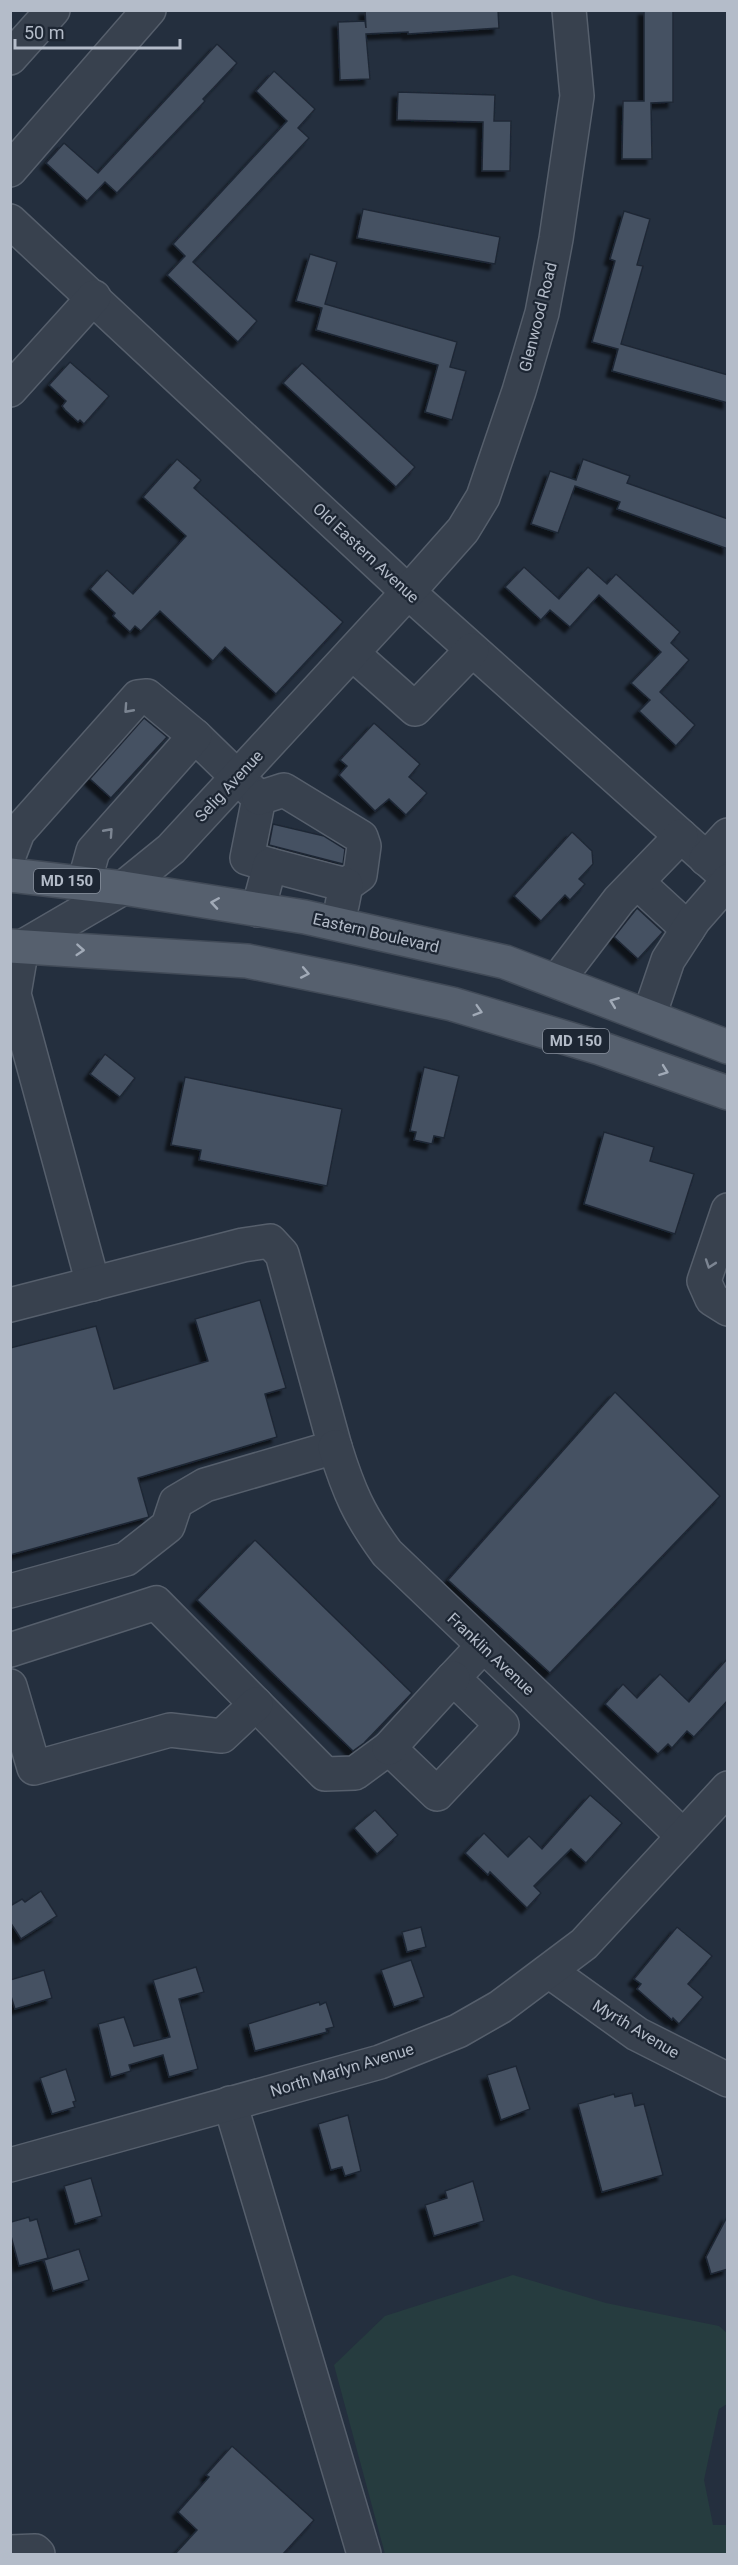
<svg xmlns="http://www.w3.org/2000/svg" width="738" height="2565" font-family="Roboto,sans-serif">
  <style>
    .green { fill: #263c3f }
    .building { fill: #455162; stroke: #1f2835; stroke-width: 1.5; filter: url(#shadow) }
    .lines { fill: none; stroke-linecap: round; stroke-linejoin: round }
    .minor-casing { stroke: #565f6c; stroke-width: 36 }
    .major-casing { stroke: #414a57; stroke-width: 36 }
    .minor { stroke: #38414e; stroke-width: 33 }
    .major { stroke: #56606e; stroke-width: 33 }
    .oneway { stroke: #7c8592 }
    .oneway2 { stroke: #a1aab7 }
    .labels { text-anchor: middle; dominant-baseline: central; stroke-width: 4.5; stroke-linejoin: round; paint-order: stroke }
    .shield { fill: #1d2633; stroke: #878f9c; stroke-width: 1.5 }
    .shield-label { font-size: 15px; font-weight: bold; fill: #b4bcc9 }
    .street-label { font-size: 16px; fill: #b4bcc9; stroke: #1d2633 }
  </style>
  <defs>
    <filter id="shadow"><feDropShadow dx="-5.5" dy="5.5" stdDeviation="1.5" flood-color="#0009"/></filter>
  </defs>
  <rect width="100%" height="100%" fill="#242f3e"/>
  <path class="green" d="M513 2275 606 2303 719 2326 727 2333V2404L719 2409 704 2480 713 2525H727V2554H385L334 2365 385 2316Z"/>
  <g class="building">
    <path d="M365 10H498L499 28 408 34V32L366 34 370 79 340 80 338 22 365 21 366 28Z"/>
    <path d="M644 10H673V102L651 103 652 159H622L623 101H644Z"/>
    <path d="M217 44 237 63 203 99 205 101 117 193 105 182 87 201 46 163 64 143 98 173Z"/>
    <path d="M274 71 315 109 298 128 309 138 193 262 257 321 238 342 167 275 185 256 173 244 287 121 256 91Z"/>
    <path d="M398 92 495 95 494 121H511L510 171H482L483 122 397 120Z"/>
    <path d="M363 209 500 237 495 264 357 238Z"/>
    <path d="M624 211 650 219 637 265 643 266 621 344 728 375V403L612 371 618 349 592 342 615 261 610 259Z"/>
    <path d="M310 254 337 262 325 304 457 342 450 367 466 371 452 420 425 412 438 365 316 330 322 308 296 301Z"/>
    <path d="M70 362 109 396 84 424 80 420 78 422 65 410 62 406 66 401 49 385Z"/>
    <path d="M302 363 415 467 396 487 283 383Z"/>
    <path d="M177 459 201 480 194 488 343 622 276 694 225 647 213 661 160 611 141 631 135 626 130 632 113 616 115 613 90 589 107 570 133 594 186 536 143 497Z"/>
    <path d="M583 459 630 476 627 483 728 519V549L617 509 620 502 575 486 558 533 531 524 550 471 576 480Z"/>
    <path d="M524 567 559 599 588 567 607 584 616 574 680 632 671 643 689 660 660 692 695 725 676 746 639 711 650 700 631 683 661 652 599 595 570 627 550 610 541 620 505 587Z"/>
    <path d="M144 718 167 737 111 798 90 779Z"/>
    <path d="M374 723 420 764 409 777 427 793 406 815 389 799 375 811 339 775 347 766 340 760Z"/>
    <path d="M273 824 324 836 345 849 343 864 269 845Z"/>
    <path d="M572 832 592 851 593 864 579 879 585 884 570 900 565 895 541 921 514 896Z"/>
    <path d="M637 908 663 932 638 959 614 937Z"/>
    <path d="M105 1054 135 1078 120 1097 90 1074Z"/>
    <path d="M424 1067 459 1076 444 1138 434 1136 432 1144 414 1140 416 1132 410 1131Z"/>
    <path d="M185 1077 342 1109 327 1186 199 1160 201 1150 171 1145Z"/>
    <path d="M604 1132 654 1147 650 1161 694 1174 675 1234 584 1204Z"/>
    <path d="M260 1300 286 1388 265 1394 277 1437 138 1478 149 1517 10 1555V1348L96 1326 114 1389 208 1361 195 1319Z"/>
    <path d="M615 1392 720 1496 550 1673 448 1580Z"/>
    <path d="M255 1540 412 1693 364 1743 353 1751 197 1600Z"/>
    <path d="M728 1658V1700L694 1737 687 1731 672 1748 668 1744 658 1754 605 1704 623 1684 637 1698 660 1674 689 1702Z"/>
    <path d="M590 1795 622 1823 586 1863 571 1849 534 1886 541 1893 527 1908 490 1872 488 1875 465 1853 484 1833 508 1857 529 1836 542 1849Z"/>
    <path d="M375 1810 398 1835 377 1854 354 1828Z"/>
    <path d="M41 1891 57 1916 21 1939 10 1922V1906L22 1899 25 1902Z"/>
    <path d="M421 1927 426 1947 407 1952 402 1932Z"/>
    <path d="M677 1927 712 1956 688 1984 703 1997 679 2024 673 2018 672 2020 637 1989 641 1984 634 1979Z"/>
    <path d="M411 1960 424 1997 394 2007 381 1970Z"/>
    <path d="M196 1967 204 1992 179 1999 198 2069 169 2077 163 2055 129 2065 131 2071 111 2077 98 2024 124 2017 134 2046 170 2037 153 1980Z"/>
    <path d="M44 1970 52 1998 15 2009 10 1993V1980Z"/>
    <path d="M319 2002 320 2005 326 2002 334 2027 326 2029 327 2032 255 2051 248 2024Z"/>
    <path d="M516 2066 530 2109 501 2120 487 2075Z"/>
    <path d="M66 2069 76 2101 73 2102 75 2107 52 2114 40 2078Z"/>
    <path d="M632 2093 635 2106 644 2104 663 2175 602 2192 578 2104 614 2094 615 2097Z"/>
    <path d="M348 2115 361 2171 345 2176 342 2167 331 2170 318 2124Z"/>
    <path d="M91 2178 102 2216 75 2224 64 2186Z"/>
    <path d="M473 2181 484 2221 434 2236 425 2205 447 2198 445 2191Z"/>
    <path d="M728 2215V2269L711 2274 706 2257Z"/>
    <path d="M29 2217 30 2221 37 2219 48 2258 19 2266 11 2236V2222Z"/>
    <path d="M79 2249 89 2280 53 2291 44 2260Z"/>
    <path d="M232 2446 314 2520 283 2554H175L197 2530 178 2512 209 2477 206 2475Z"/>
  </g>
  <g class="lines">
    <g class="minor-casing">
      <g id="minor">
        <path d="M10 58 53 10"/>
        <path d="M10 170 149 10"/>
        <path d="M10 221 408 592 728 878"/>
        <path d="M10 390 94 297"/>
        <path d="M352 653 415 709 472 650"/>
        <path d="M195 736 259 798 247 858 270 865"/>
        <path d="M259 798 284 790 361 837 364 846 360 875 346 885"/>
        <path d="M10 853 18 832 138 697 147 696 195 736 93 851 84 883"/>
        <path d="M706 859 728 835"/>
        <path d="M637 882 688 929"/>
        <path d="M258 910 270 865 346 885 342 905"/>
        <path d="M557 981 619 900 681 836"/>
        <path d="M649 1016 668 960 694 920 728 881"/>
        <path d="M728 1210 704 1281 712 1299 728 1309"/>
        <path d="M93 1284 14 994 22 947 123 888 171 849 408 592 463 530 483 497 519 391 542 313 556 239 577 96 569 10"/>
        <path d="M10 1305 243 1245 270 1241 282 1254 335 1447 205 1485 176 1502 168 1526 126 1559 10 1591"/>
        <path d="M335 1447C349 1492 359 1515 387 1553L683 1836"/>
        <path d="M10 1650 156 1603 325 1774 355 1773 389 1748 437 1794 502 1725 453 1678 483 1646"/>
        <path d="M10 1686 34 1768 170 1730 222 1736 256 1704"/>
        <path d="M389 1748 453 1678"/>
        <path d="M549 1971 637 2034 728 2080"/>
        <path d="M230 2103 364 2554"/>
        <path d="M10 2165 380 2062 458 2031 500 2007 584 1944 728 1788"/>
        <path d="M10 2552 35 2551 38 2554"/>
      </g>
    </g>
    <g class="major-casing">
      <g id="major">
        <path d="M10 875 123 888 305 917 505 962 728 1047"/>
        <path d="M10 946 247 961 352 982 452 1004 600 1048 728 1093"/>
      </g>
    </g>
    <use href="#minor" class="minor"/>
    <use href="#major" class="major"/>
  </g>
  <defs><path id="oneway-chevron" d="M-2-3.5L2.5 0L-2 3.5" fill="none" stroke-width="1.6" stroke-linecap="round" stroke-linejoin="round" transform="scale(1.5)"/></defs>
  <g class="oneway">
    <use href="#oneway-chevron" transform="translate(128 709) rotate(132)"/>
    <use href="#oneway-chevron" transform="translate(109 832) rotate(-48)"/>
    <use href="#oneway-chevron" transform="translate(710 1264) rotate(109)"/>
  </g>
  <g class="oneway2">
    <use href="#oneway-chevron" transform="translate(215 903) rotate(-171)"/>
    <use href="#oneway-chevron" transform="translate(80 950) rotate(4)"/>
    <use href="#oneway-chevron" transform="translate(305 973) rotate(11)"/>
    <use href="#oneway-chevron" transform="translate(614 1002) rotate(-159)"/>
    <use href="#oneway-chevron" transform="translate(478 1011) rotate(17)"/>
    <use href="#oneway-chevron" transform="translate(664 1071) rotate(20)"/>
  </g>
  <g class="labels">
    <g class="shield">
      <rect x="34" y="869" width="66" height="24" rx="4.5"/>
      <rect x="543" y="1029" width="66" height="24" rx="4.5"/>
    </g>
    <g class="shield-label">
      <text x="67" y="881">MD 150</text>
      <text x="576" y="1041">MD 150</text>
    </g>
    <g class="street-label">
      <text transform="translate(538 317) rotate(-76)">Glenwood Road</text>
      <text transform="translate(366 553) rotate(43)">Old Eastern Avenue</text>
      <text transform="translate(229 786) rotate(-47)">Selig Avenue</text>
      <text transform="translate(376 933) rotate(13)">Eastern Boulevard</text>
      <text transform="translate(491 1654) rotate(43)">Franklin Avenue</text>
      <text transform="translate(636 2029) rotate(31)">Myrth Avenue</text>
      <text transform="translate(342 2070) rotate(-17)">North Marlyn Avenue</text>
    </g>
  </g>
  <rect width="738" height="2565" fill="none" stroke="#b4bcc9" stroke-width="24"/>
  <path d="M15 39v9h165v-9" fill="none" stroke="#b4bcc9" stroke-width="3"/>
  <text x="24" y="39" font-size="18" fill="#b4bcc9" stroke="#1d2633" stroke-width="4.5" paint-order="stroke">50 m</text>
</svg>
